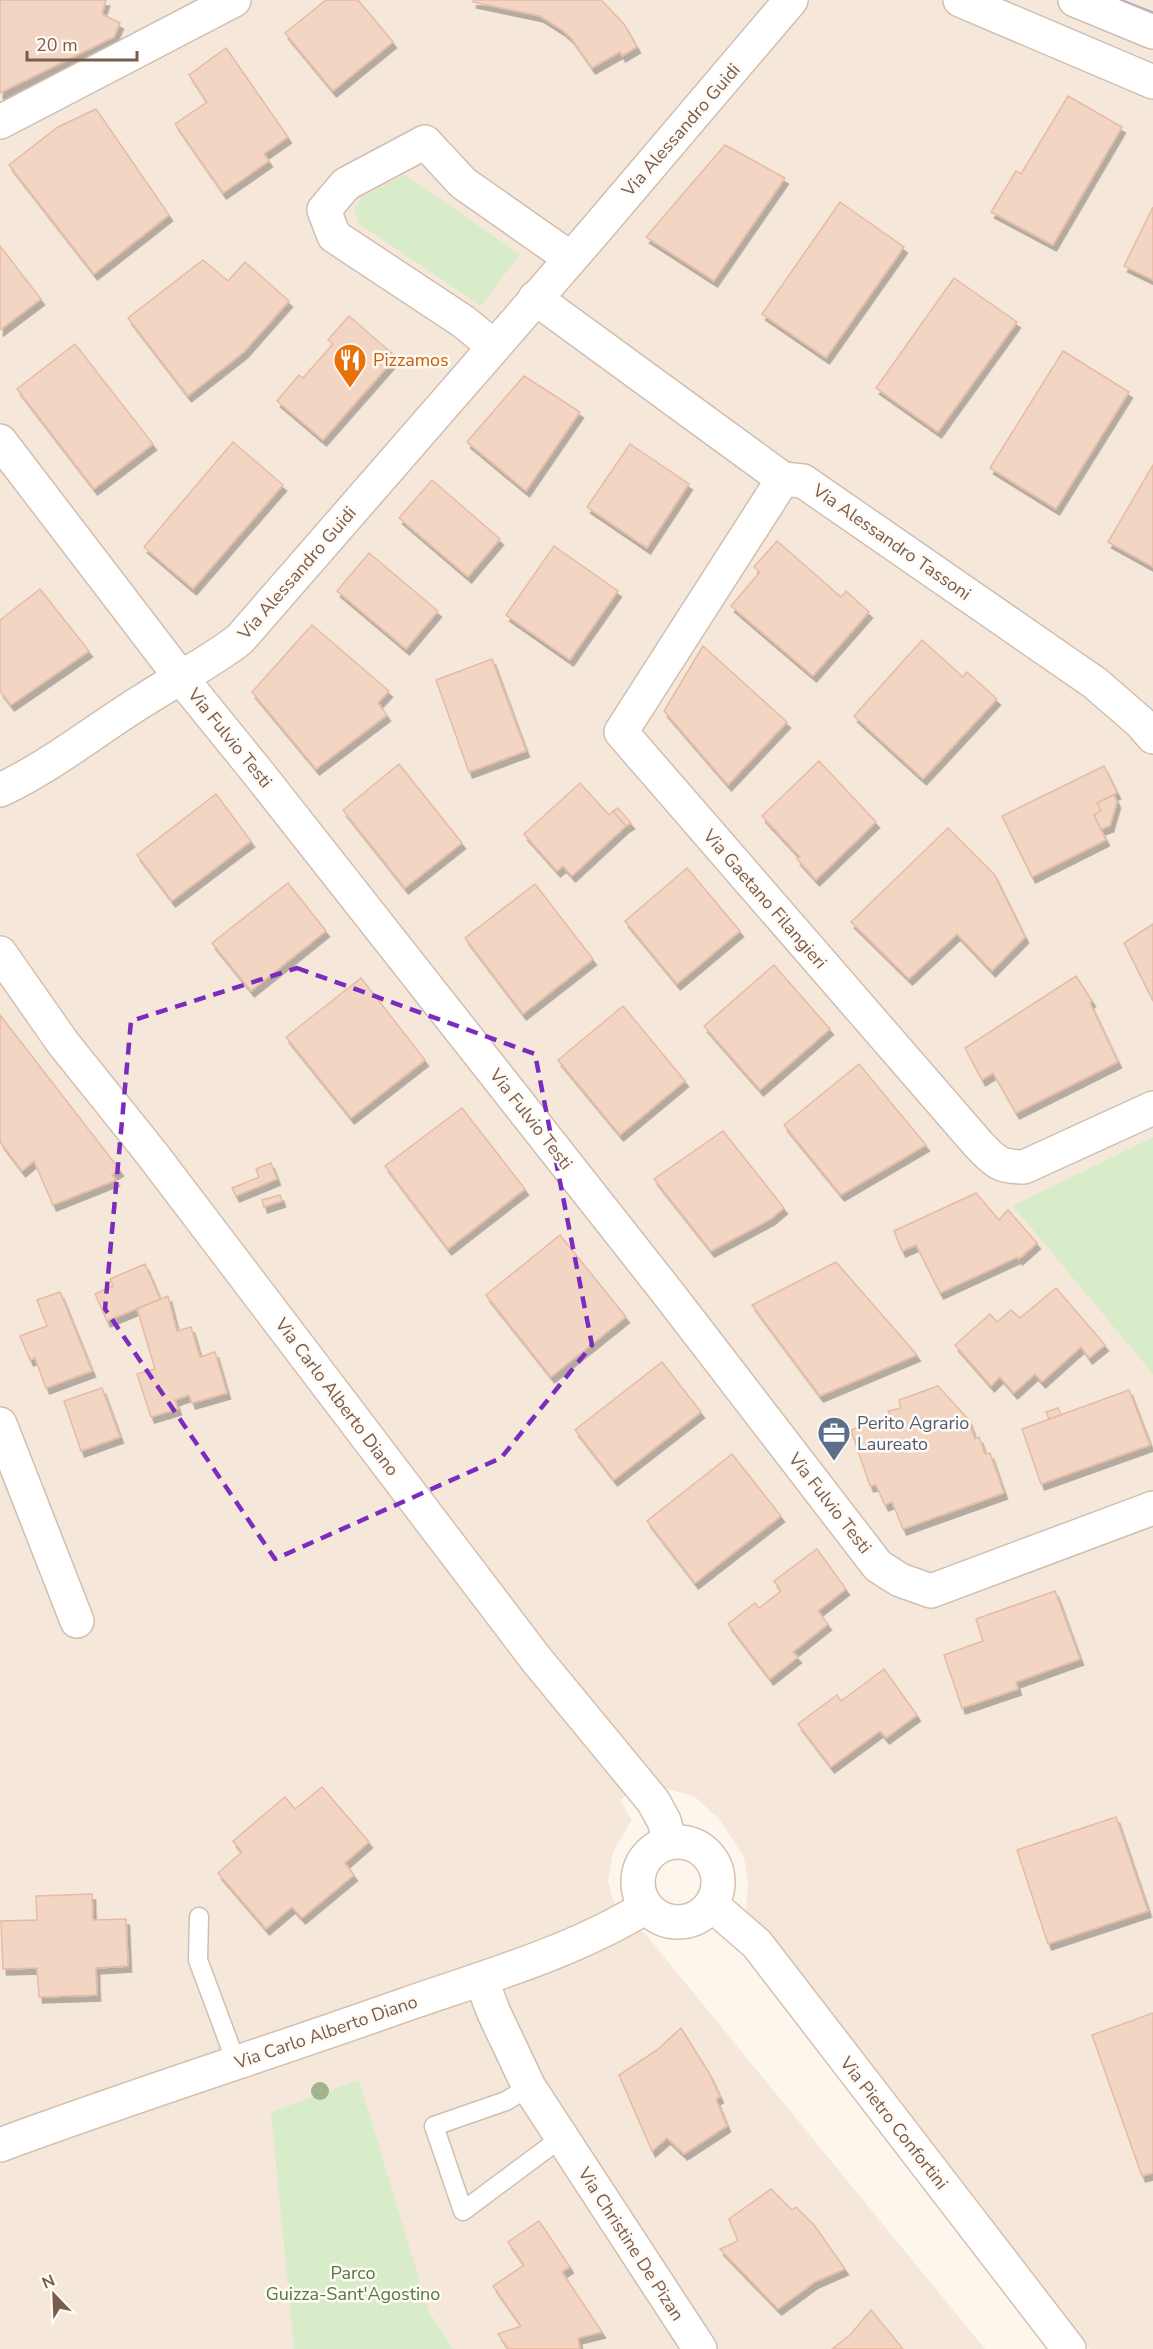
<svg xmlns="http://www.w3.org/2000/svg" width="1153" height="2349" font-family="'Nunito Sans',sans-serif">
  <style>
    .residential { fill: #f5e8da }
    .green { fill: #d8ecc9 }
    .building { fill: #f3d5c3; stroke: #e6bba3; stroke-width: 1.5; filter: url(#shadow) }
    .lines { fill: none; stroke-linecap: round; stroke-linejoin: round }
    .lane-casing { stroke: #d1beb0; stroke-width: 21 }
    .street-casing { stroke: #d1beb0; stroke-width: 36 }
    .secondary-casing { stroke: #d6c0b0; stroke-width: 36 }
    .lane { stroke: #fff; stroke-width: 18 }
    .street { stroke: #fff; stroke-width: 33 }
    .secondary { stroke: #fff; stroke-width: 33 }
    .tram { stroke: #b9a8c9; stroke-width: 1.5 }
    .tree { fill: #a0b28e }
    .marked { fill: none; stroke: #7b2cbf; stroke-width: 4.5; stroke-dasharray: 12 8; stroke-linejoin: round }
    .labels { text-anchor: middle; dominant-baseline: central; stroke-width: 5; stroke-linejoin: round; paint-order: stroke }
    .street-label { font-size: 18px; fill: #7a5c4d; stroke: #fffaf3 }
    .food-label { font-size: 18px; fill: #c56008; stroke: #fffaf3; text-anchor: start }
    .service-label { font-size: 18px; fill: #4e5e75; stroke: #fffaf3; text-anchor: start }
    .park-label { font-size: 18px; fill: #537a41; stroke: #fffaf3 }
  </style>
  <defs>
    <filter id="shadow"><feDropShadow dx="3.5" dy="6" stdDeviation="0" flood-color="#0004"/></filter>
  </defs>
  <rect width="100%" height="100%" fill="#fdf6ec"/>
  <path class="residential" d="M0 0H1153V2349H1090L772 1952 746 1914 748 1882 744 1857 719 1819 694 1796 660 1787 633 1790 620 1800 632 1820 613 1852 608 1881 613 1900 629 1923 638 1927 647 1936 985 2349H0Z"/>
  <g class="green">
    <path d="M405 175 520 254 481 306 358 223 354 208 362 197Z"/>
    <path d="M1153 1137V1374L1013 1206Z"/>
    <path d="M359 2080 429 2312 453 2349H294L271 2112Z"/>
  </g>
  <g class="building">
    <path d="M0 0H106L102 14 120 23 114 37 0 93Z"/>
    <path d="M326 0H358L393 42 333 91 285 33Z"/>
    <path d="M473 0H601L624 24 637 47 622 56 620 52 592 68 571 38 562 30 540 16 473 2Z"/>
    <path d="M226 48 288 137 264 154 269 161 223 193 175 124 207 102 189 75Z"/>
    <path d="M1068 96 1122 127 1053 245 991 212 1016 171 1021 174Z"/>
    <path d="M96 109 169 215 94 274 9 165 58 127Z"/>
    <path d="M725 145 785 178 714 281 646 237Z"/>
    <path d="M840 202 904 247 826 358 762 314Z"/>
    <path d="M1153 207V280L1124 266Z"/>
    <path d="M0 246 41 299 0 330Z"/>
    <path d="M203 260 228 281 245 262 289 301 244 352 188 396 128 318Z"/>
    <path d="M954 278 1017 322 938 432 876 388Z"/>
    <path d="M349 316 396 357 323 440 277 401 299 375 303 378 333 344 328 340Z"/>
    <path d="M75 344 153 444 94 489 17 389Z"/>
    <path d="M1063 351 1129 392 1056 509 990 468Z"/>
    <path d="M524 376 580 412 526 491 467 442Z"/>
    <path d="M233 442 283 485 193 589 144 547Z"/>
    <path d="M630 444 689 484 647 548 587 507Z"/>
    <path d="M1153 465V567L1108 542Z"/>
    <path d="M432 480 500 539 468 577 399 518Z"/>
    <path d="M777 541 841 597 846 591 869 612 813 676 731 606 760 572 754 567Z"/>
    <path d="M554 546 618 591 570 660 506 615Z"/>
    <path d="M369 553 438 611 406 649 337 591Z"/>
    <path d="M40 589 89 651 11 705 0 691V620Z"/>
    <path d="M312 625 389 691 378 703 387 715 316 769 252 692Z"/>
    <path d="M922 640 963 677 967 672 997 699 923 779 854 716Z"/>
    <path d="M703 646 787 722 728 785 664 711Z"/>
    <path d="M492 659 526 751 469 772 436 680Z"/>
    <path d="M819 761 876 822 816 880 797 859 800 857 762 816Z"/>
    <path d="M399 764 462 843 405 888 343 810Z"/>
    <path d="M1104 766 1117 793 1097 803 1101 810 1094 815 1106 840 1032 877 1002 816Z"/>
    <path d="M580 783 609 815 613 811 626 826 572 876 563 866 557 871 524 834Z"/>
    <path d="M216 794 251 841 172 901 137 855Z"/>
    <path d="M1114 795 1117 802 1110 826 1101 829 1094 815 1101 810 1097 803Z"/>
    <path d="M618 808 631 823 626 826 613 811Z"/>
    <path d="M948 828 994 874 1025 937 992 971 957 934 909 979 851 922Z"/>
    <path d="M687 868 740 931 677 984 625 921Z"/>
    <path d="M288 883 326 931 251 991 212 943Z"/>
    <path d="M535 884 593 959 523 1014 465 938Z"/>
    <path d="M1153 924V1001L1124 943Z"/>
    <path d="M774 965 830 1029 760 1090 704 1026Z"/>
    <path d="M1076 976 1092 1001 1090 1003 1118 1062 1016 1113 993 1073 982 1080 965 1048Z"/>
    <path d="M361 978 425 1060 351 1118 286 1037Z"/>
    <path d="M623 1006 685 1081 620 1135 558 1060Z"/>
    <path d="M0 1015 120 1170 112 1175 116 1180 53 1205 34 1161 22 1171 0 1142Z"/>
    <path d="M859 1064 926 1145 841 1195 784 1125Z"/>
    <path d="M462 1108 525 1189 448 1249 385 1166Z"/>
    <path d="M723 1131 784 1208 771 1219 711 1251 654 1179Z"/>
    <path d="M271 1163 277 1179 236 1196 232 1188 259 1177 256 1169Z"/>
    <path d="M976 1193 999 1220 1008 1210 1037 1243 1019 1259 1018 1257 940 1293 916 1245 902 1251 894 1231Z"/>
    <path d="M280 1195 282 1201 264 1207 262 1200Z"/>
    <path d="M560 1235 626 1317 551 1377 486 1295Z"/>
    <path d="M836 1262 917 1355 820 1396 752 1305Z"/>
    <path d="M145 1264 160 1299 107 1321 95 1294 113 1286 110 1279Z"/>
    <path d="M1056 1288 1105 1345 1089 1358 1081 1347 1042 1382 1035 1374 1014 1393 1000 1377 991 1386 955 1345 990 1314 997 1322 1011 1310 1020 1318Z"/>
    <path d="M60 1292 92 1371 46 1388 35 1358 30 1360 20 1336 47 1326 37 1300Z"/>
    <path d="M168 1296 177 1331 191 1327 200 1357 215 1352 227 1393 192 1403 189 1395 175 1400 178 1409 151 1417 137 1374 155 1369 137 1309Z"/>
    <path d="M662 1362 701 1412 614 1480 575 1430Z"/>
    <path d="M938 1386 968 1419 975 1439 979 1437 985 1454 990 1453 1004 1493 903 1529 892 1502 885 1505 876 1485 870 1486 851 1430 890 1417 888 1411 901 1408 899 1400Z"/>
    <path d="M102 1388 120 1437 81 1451 64 1401Z"/>
    <path d="M1129 1390 1150 1445 1041 1484 1022 1429Z"/>
    <path d="M1058 1408 1061 1415 1049 1419 1046 1412Z"/>
    <path d="M732 1454 781 1516 695 1583 647 1521Z"/>
    <path d="M817 1549 846 1589 818 1611 828 1624 793 1652 798 1657 770 1679 728 1624 755 1603 759 1608 781 1591 774 1581Z"/>
    <path d="M1055 1591 1080 1659 1016 1682 1018 1689 962 1708 944 1655 983 1641 976 1619Z"/>
    <path d="M884 1669 917 1715 886 1738 880 1731 831 1767 798 1724 837 1695 841 1701Z"/>
    <path d="M322 1787 369 1842 345 1863 354 1875 302 1918 292 1907 266 1929 218 1873 242 1852 233 1841 285 1797 295 1809Z"/>
    <path d="M1116 1817 1148 1911 1048 1944 1017 1850Z"/>
    <path d="M92 1894 93 1920 126 1919 128 1966 96 1968 97 1995 39 1997 37 1968 3 1969 1 1921 37 1920 36 1896Z"/>
    <path d="M1153 2013V2173L1142 2176 1092 2035Z"/>
    <path d="M681 2028 709 2073 720 2097 716 2099 727 2126 684 2154 667 2138 652 2151 619 2075 657 2050Z"/>
    <path d="M771 2189 792 2210 796 2207 814 2225 845 2269 815 2282 778 2309 720 2249 738 2241 729 2219Z"/>
    <path d="M539 2221 570 2267 562 2272 602 2332 578 2338 580 2349H508L498 2334 521 2326 493 2286 524 2265 508 2242Z"/>
    <path d="M871 2310 903 2349H832L850 2335Z"/>
  </g>
  <g class="lines">
    <g class="lane-casing">
      <g id="lane">
        <path d="M199 1917 198 1960 236 2062"/>
        <path d="M529 2087 506 2101 434 2126 463 2211 561 2138"/>
      </g>
    </g>
    <g class="street-casing">
      <g id="street">
        <path d="M960 0 1153 82"/>
        <path d="M1075 0 1153 32"/>
        <path d="M0 122 234 0"/>
        <path d="M535 298 783 479 803 481 1095 683 1140 722 1153 737"/>
        <path d="M493 346 464 322 334 236 324 210 346 184 425 142 463 183 570 258"/>
        <path d="M0 441 182 679 259 774 671 1297 878 1566 900 1580 931 1591 1153 1508"/>
        <path d="M783 479 621 732 979 1145C995 1162 1000 1167 1024 1167L1153 1108"/>
        <path d="M0 790C52 766 98 728 147 698 178 678 211 662 240 639L594 232 791 0"/>
        <path d="M0 1424 77 1621"/>
        <path d="M481 1979 494 2013 529 2087 700 2349"/>
      </g>
    </g>
    <g class="secondary-casing">
      <g id="secondary">
        <path d="M0 953 63 1043 152 1154 536 1659 653 1801 664 1821 670 1842"/>
        <circle cx="678" cy="1882" r="40"/>
        <path d="M712 1905 757 1944 1069 2349"/>
        <path d="M0 2145C135 2095 272 2052 407 2004 488 1976 573 1952 646 1907"/>
      </g>
    </g>
    <use href="#lane" class="lane"/>
    <use href="#street" class="street"/>
    <use href="#secondary" class="secondary"/>
    <path class="tram" d="M1122 0 1153 12"/>
  </g>
  <circle class="tree" cx="320" cy="2091" r="9"/>
  <path class="marked" d="M297 968 535 1054 592 1345 501 1458 275 1559 105 1309 131 1021Z"/>
  <defs>
    <g id="restaurant-pin" transform="scale(1.725)"><path d="M0 17L-7.5 6A9.5 9.5 0 1 1 7.5 6Z" fill="#e8710a" stroke="#fffaf3"/><path d="M-5-6h1v4h1v-4h1v4h1v-4h1v5L-1.5 .5V6h-2V.5L-5-1ZM5-6V6H3V1.5H1.5Q1.5-4 5-6Z" fill="#fff"/></g>
    <g id="office-pin" transform="scale(1.725)"><path d="M0 17L-7.5 6A9.5 9.5 0 1 1 7.5 6Z" fill="#5c6f8a" stroke="#fffaf3"/><path d="M-6-3h4V-5.5h4V-3h4V5H-6ZM-1-4.5V-3h2v-1.5ZM-6 0V1H6V0Z" fill="#fff"/></g>
  </defs>
  <g fill-rule="evenodd">
    <use href="#restaurant-pin" x="350" y="360"/>
    <use href="#office-pin" x="834" y="1433"/>
  </g>
  <g class="labels">
    <g class="street-label">
      <text transform="translate(681 130) rotate(-49)">Via Alessandro Guidi</text>
      <text transform="translate(892 542) rotate(35)">Via Alessandro Tassoni</text>
      <text transform="translate(297 573) rotate(-49)">Via Alessandro Guidi</text>
      <text transform="translate(230 738) rotate(51)">Via Fulvio Testi</text>
      <text transform="translate(765 899) rotate(49)">Via Gaetano Filangieri</text>
      <text transform="translate(531 1119) rotate(52)">Via Fulvio Testi</text>
      <text transform="translate(337 1397) rotate(53)">Via Carlo Alberto Diano</text>
      <text transform="translate(830 1503) rotate(52)">Via Fulvio Testi</text>
      <text transform="translate(326 2032) rotate(-19)">Via Carlo Alberto Diano</text>
      <text transform="translate(894 2123) rotate(52)">Via Pietro Confortini</text>
      <text transform="translate(631 2244) rotate(57)">Via Christine De Pizan</text>
    </g>
    <g class="food-label">
      <text x="373" y="360">Pizzamos</text>
    </g>
    <g class="service-label">
      <text x="857" y="1423">Perito Agrario<tspan x="857" dy="21">Laureato</tspan></text>
    </g>
    <g class="park-label">
      <text x="353" y="2273">Parco<tspan x="353" dy="21">Guizza-Sant'Agostino</tspan></text>
    </g>
  </g>
  <g transform="translate(54 2295) rotate(337)" stroke="#fffaf3" stroke-width="4.5" paint-order="stroke">
  <path d="M0-4.5L10 22L0 15L-10 22Z" fill="#7a5c4d"/>
  <text y="-9" font-size="16" font-weight="bold" text-anchor="middle" fill="#7a5c4d">N</text>
  </g>
  <path d="M27 51v9h110v-9" fill="none" stroke="#7a5c4d" stroke-width="3"/>
  <text x="36" y="51" font-size="18" fill="#7a5c4d" stroke="#fffaf3" stroke-width="4.5" paint-order="stroke">20 m</text>
</svg>
